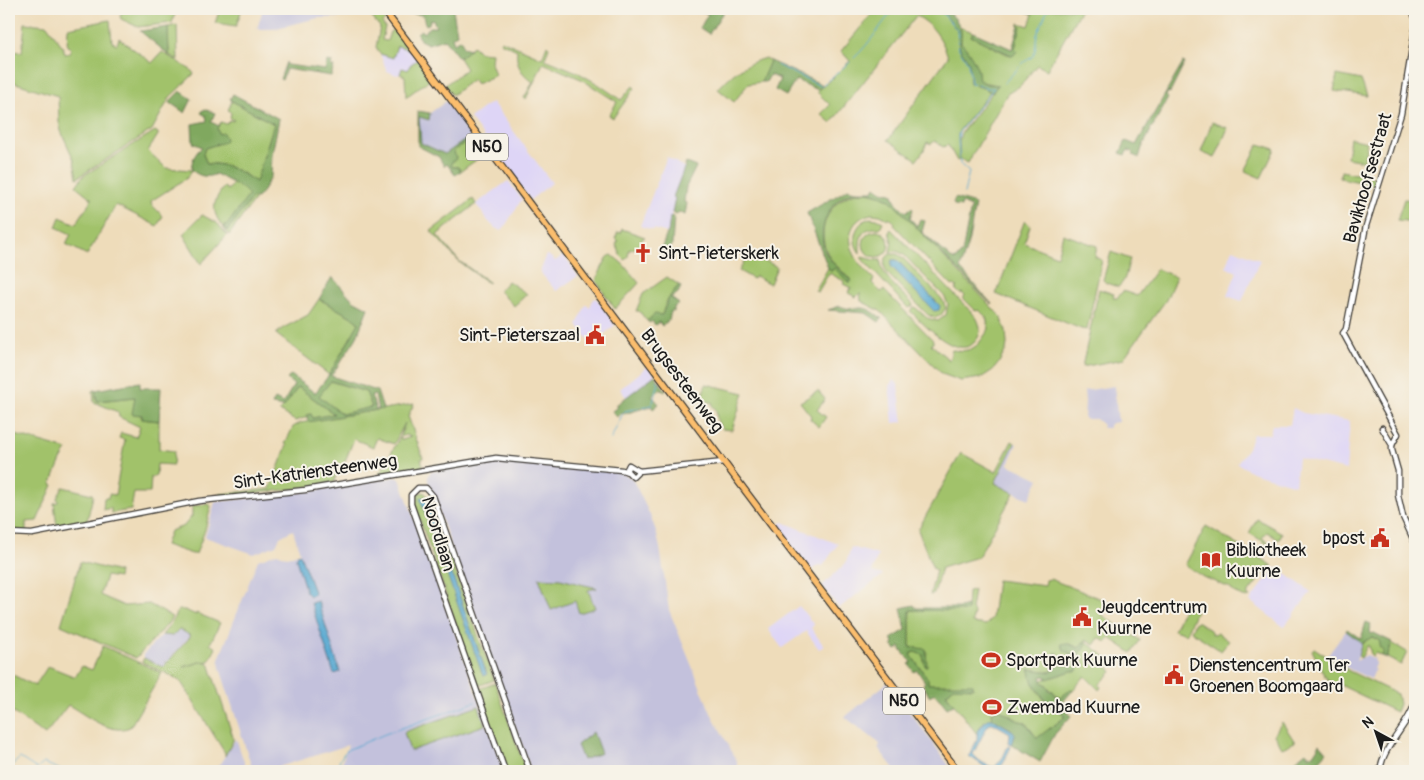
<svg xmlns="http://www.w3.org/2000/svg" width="1424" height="780" font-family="Pangolin,sans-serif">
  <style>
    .built { fill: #ded5f6 }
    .industrial { fill: #c3c1dc }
    .green { fill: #a1c26b; stroke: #5e6f44; fill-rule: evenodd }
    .forest { fill: #80a85f; stroke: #4e623e; fill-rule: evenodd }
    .water { fill: #56a8d1; stroke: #396276 }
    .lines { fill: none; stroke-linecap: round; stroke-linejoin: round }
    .stream { stroke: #56a8d1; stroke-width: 1 }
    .tertiary-casing { stroke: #3c3934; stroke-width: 7 }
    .primary-casing { stroke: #3c3934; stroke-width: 8 }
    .tertiary { stroke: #fff; stroke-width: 4.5 }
    .primary { stroke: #fbbe6e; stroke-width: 5.5 }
    .labels { text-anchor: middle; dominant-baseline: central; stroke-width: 4; stroke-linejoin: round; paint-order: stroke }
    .shield { fill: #f7f3e8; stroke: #5e5c59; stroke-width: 1 }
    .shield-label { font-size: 16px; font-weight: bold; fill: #1c1c1c }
    .street-label { font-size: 18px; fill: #1c1c1c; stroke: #f7f3e8 }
    .poi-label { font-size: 18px; fill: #1c1c1c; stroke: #f7f3e8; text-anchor: start }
  </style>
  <rect width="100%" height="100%" fill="#f7f3e8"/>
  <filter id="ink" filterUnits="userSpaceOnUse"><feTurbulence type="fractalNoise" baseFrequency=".02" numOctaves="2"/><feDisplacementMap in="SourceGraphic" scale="10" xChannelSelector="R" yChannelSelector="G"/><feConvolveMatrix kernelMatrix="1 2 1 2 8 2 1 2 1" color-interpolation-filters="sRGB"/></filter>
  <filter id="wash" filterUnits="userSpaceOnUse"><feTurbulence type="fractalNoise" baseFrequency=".0096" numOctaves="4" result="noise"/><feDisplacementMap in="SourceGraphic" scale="20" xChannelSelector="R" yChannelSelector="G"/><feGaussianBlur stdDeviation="1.12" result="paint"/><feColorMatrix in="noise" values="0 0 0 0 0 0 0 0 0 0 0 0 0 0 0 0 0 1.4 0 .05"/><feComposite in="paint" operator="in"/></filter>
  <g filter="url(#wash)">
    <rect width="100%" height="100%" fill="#eedcba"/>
    <g class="built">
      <path d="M397 46 411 50 418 59 410 65 408 70 403 68 400 74 397 75 387 71 380 54 393 58Z"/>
      <path d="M492 102 552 183 530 200 470 118 483 108Z"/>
      <path d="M667 157 685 168 674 196 675 197 667 233 654 229 653 230 640 226Z"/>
      <path d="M508 181 522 199 502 231 495 228 488 221 476 204Z"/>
      <path d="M1233 249 1260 260 1242 301 1227 296 1237 272 1226 267Z"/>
      <path d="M547 254 555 261 564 255 578 276 556 291 540 272Z"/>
      <path d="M596 298 615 325 592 344 577 325 586 305 590 307 593 300Z"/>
      <path d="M648 366 655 375 626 397 620 389Z"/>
      <path d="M894 380 898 384 903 422 893 423 889 386Z"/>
      <path d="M1293 408 1303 413 1350 421 1346 470 1298 458 1295 485 1252 472 1237 463 1248 448 1253 434H1270L1272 425H1290Z"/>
      <path d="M783 522 838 544 823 566 819 565 810 571 777 527Z"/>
      <path d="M851 547 878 555 872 572 883 575 839 608 822 586 846 563Z"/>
      <path d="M1276 567 1311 592 1284 627 1250 601Z"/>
      <path d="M799 606 814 625 811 628 824 646 819 649 806 631 782 648 768 629Z"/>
    </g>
    <g class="industrial">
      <path d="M263 9H363L361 16 358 17 318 18 273 29H257Z"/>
      <path d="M448 100 474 134 445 154 421 143 419 117 429 120 430 113Z"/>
      <path d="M1114 386 1118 422 1112 423 1109 425V428H1102L1103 425 1096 419H1084L1085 401 1084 391Z"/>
      <path d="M1015 443 1017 444 1008 464 1039 479 1029 499 995 484Z"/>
      <path d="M493 460 514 461 622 473 632 478 650 515 656 531 660 548 669 610 711 713 737 761V766L734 769 727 771H531L428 481V477L430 472Z"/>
      <path d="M396 477 400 479 504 771H339L348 745 266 771H253L220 668 219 659 258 560 277 553 287 557 300 552 293 530 280 537 276 545 254 554 205 537 215 502 304 492Z"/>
      <path d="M179 629 191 635 164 665 163 667 144 658V654L162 635 173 636Z"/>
      <path d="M1346 631 1362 643 1356 661 1367 655 1375 659 1374 661 1376 662 1373 669 1375 670 1371 679 1351 670 1328 655Z"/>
      <path d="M887 683 927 735 953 771H896L878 748 880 745 879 743 845 717Z"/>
      <path d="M236 738 247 771H215L225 756Z"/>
    </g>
    <g class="green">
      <path d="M123 9H177L172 23 138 27 121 19 120 16Z"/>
      <path d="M220 9H242L236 26 215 23Z"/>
      <path d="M366 9H377L385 20 382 23 385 27 382 40 387 41 390 32 395 28 411 50 397 46 393 58 380 54 376 47 380 27 369 14 370 13Z"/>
      <path d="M876 9H940L957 30 960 49 969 63 970 83 986 89 990 92 959 131 958 135 959 160 957 161 948 145 943 147 935 141 931 144 927 142 924 150 917 160 888 140 948 57C943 40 932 23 916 16L831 123 821 114 830 105 817 92 850 61 841 51Z"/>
      <path d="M1025 9H1081L1047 70 1037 65 1020 86 1007 94 968 163 960 159 959 141 961 133 998 85 981 82 978 79C979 59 965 57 961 43 960 38 961 32 960 27L973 32 971 36 1009 55 1015 48 1021 26 1019 25V23L1029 26 1033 14 1025 11Z"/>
      <path d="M110 20 112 42 117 44 119 38 152 63 162 52 191 70 194 74 170 97 152 130 77 178 74 160 61 131 59 122 58 96 9 81V51L22 52 25 23 47 25 63 47 65 54 70 53 71 48 67 46 68 28Z"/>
      <path d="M177 25 178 60 169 55 168 27Z"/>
      <path d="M501 40 542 58 547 45 549 47 545 59 577 72 598 84 621 100 633 86 635 88 613 118 609 115 617 102 581 79 543 63 526 99 524 98 533 82C522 74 515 65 517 50L500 42Z"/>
      <path d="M473 46 479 52 492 53 491 63 495 75 477 84 473 79 452 95 445 85 466 69 459 58Z"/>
      <path d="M765 58 770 61 761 82 748 84 734 102 718 89C732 73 745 64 765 58Z"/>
      <path d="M418 59 432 78 406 97 405 76 400 74 402 68 408 70 410 65Z"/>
      <path d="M1337 75 1361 80 1367 96 1334 91Z"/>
      <path d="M232 101 274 124 256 182C241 172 226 162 207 164L203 154 205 148 225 141 223 133 219 135 217 128 221 122 226 124 230 120 233 121 234 120 230 118 231 113 228 110Z"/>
      <path d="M1212 122 1228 128 1215 158 1201 152Z"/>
      <path d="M155 131 158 133V135L148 151 166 168 192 170 187 178 151 201 152 205 163 216 157 226 116 205 87 255 66 244 71 234 56 227 60 217 76 224 92 199 76 186 83 176Z"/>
      <path d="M475 135 487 152 461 171 458 167H452L451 163 456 157 453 151Z"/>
      <path d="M1350 138 1367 142 1364 161 1347 158Z"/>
      <path d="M1259 144 1275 149 1261 178 1245 171Z"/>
      <path d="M1341 171 1377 178 1375 185 1340 178Z"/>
      <path d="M233 183 242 188 250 195 227 226H224L227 231 252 198 255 199 229 235C214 216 208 207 224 187L228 190Z"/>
      <path d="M866 192 881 195 890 200 1001 317 1006 331 1007 344 1006 350 998 364 993 370 981 378 961 381 942 374 880 311 861 301 860 293 856 297 848 293 851 288 843 284 844 281 829 273 818 292 815 291 828 268 832 271 833 267 849 282 851 280C843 271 830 262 826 250 815 222 836 192 866 192ZM871 214 880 215 888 219 889 217 895 223 894 225 952 286 954 285 957 287 955 289 960 294 962 293 965 296 963 298 976 311 979 310 986 317 989 329C978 345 975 353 952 350L949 360 931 344 933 343V340L884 290 881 292 872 283 874 279C868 273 862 268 858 261 846 242 847 220 871 214Z"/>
      <path d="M473 199 476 204 437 235 459 261 489 282 488 283 459 262 431 231Z"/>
      <path d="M1404 199 1415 200V222L1397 220Z"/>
      <path d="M202 215 217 223 227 235 201 264 183 234Z"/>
      <path d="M870 218 877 219 883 222 880 228C859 227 860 239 860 253 850 240 855 223 870 218Z"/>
      <path d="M1025 220 1030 226 1024 243 1057 256 1063 234 1097 246 1095 257 1102 260 1087 330 1081 329 996 294Z"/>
      <path d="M622 229 645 237 641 240 643 245 630 250 629 249 628 257 625 260 619 254 620 252 616 245 618 241 615 239 618 232 621 233Z"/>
      <path d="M891 229 976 317C980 324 982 332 977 339 960 365 923 323 910 311L914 307 916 308 927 318 938 321 946 315 948 304 944 296 903 254 896 251 890 252 892 242 889 232Z"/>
      <circle cx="876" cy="244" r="13"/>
      <path d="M749 252 777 267 770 284 755 276 753 279 739 271Z"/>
      <path d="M1111 252 1130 259C1126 269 1127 281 1118 287L1106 283 1103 280Z"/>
      <path d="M890 254H897L902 257 942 299 946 308 941 315 935 318 928 315 887 273C883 266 883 259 890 254ZM892 260H897L940 306 936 311 891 266Z"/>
      <path d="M612 255 623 264 639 283 615 309 596 281C596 280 606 259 608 257 609 256 610 256 612 255Z"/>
      <path d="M862 257 875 260H881C879 274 902 293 912 303L913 306 908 308 862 259Z"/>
      <path d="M1157 269 1176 277 1166 300 1123 359 1082 367 1099 289 1114 294 1113 298H1117L1123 291 1137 296Z"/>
      <path d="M667 277 679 285C670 295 665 303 662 315L655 314 647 321 639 311H636L643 294Z"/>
      <path d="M508 281 527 294 514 306 499 291Z"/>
      <path d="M319 299 350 316 359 323 329 375 276 334 283 328 308 315Z"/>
      <path d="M330 381 366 392 372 407 342 414 318 396Z"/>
      <path d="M706 384 744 393 732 430 722 429 717 420 716 410 712 405 713 403 701 400Z"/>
      <path d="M298 387 334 414 312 418 311 414 307 415 308 417 295 421 279 411 284 407Z"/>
      <path d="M95 390 97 401 135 397 142 419 159 421V449L174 451 173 465 157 464 156 476 151 477 150 493H134L131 510 111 513V508L103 510 104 498H108L109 494 115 495 125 440 119 438 121 433 136 437 140 427 119 417 118 412 94 402 93 391Z"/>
      <path d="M818 391 825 399 817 410 826 417 819 427 810 419 811 416 800 402Z"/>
      <path d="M414 404 408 416 423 458 421 459 424 468 379 475 400 437 402 440 411 437 406 435 400 437 405 423 394 444 377 438 373 447 354 439 341 471 338 467 333 468 336 471 335 482 294 489 219 497V494L270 489 287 445 285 444 293 427 300 423Z"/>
      <path d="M9 433 67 450 61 460 51 484 53 485 37 521 26 522V533L9 531Z"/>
      <path d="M1012 441 1015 443 995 483 1014 493 978 557 941 568 934 594 930 595 936 570 933 569 918 530 961 453 996 472Z"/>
      <path d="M63 487 92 494 93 496 87 521 57 527 54 503 58 502 57 498Z"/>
      <path d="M424 492 430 499 494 680 478 686 416 509 415 495 418 493ZM425 497 487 674 484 676 421 498Z"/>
      <path d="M209 504 211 506 205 530 196 554H192L165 545 170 531 184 526 192 516V506Z"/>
      <path d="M1257 519 1282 533 1279 540 1267 532 1262 538 1275 547 1274 548 1249 533Z"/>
      <path d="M1206 526 1272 565V568L1269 566 1247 595 1250 597C1244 600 1237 593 1231 590L1230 588 1203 577 1185 565Z"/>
      <path d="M80 562 119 572 118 578 106 576 100 595 124 606 149 604 172 617 167 625 136 658 61 625Z"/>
      <path d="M539 578 560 579 597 588 588 590 595 608 579 613 575 601 551 610Z"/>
      <path d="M1050 579 1109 602 1102 615 1140 640 1132 653 1110 638 1107 642 1099 638 1094 645 1086 640V642L1109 659 1107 665 1112 672 1099 685 1101 687 1099 690 1085 676 1073 690 1071 689 1060 698 1043 683 1042 680 1074 670C1077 663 1081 656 1079 648L1070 644 1071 654 1067 664 1062 666 1057 663 1051 672 1030 669 1032 675 1030 676 1033 683 1047 704 1053 701 1065 717 1037 739 1025 722 1019 721 999 709 992 712 993 719C984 718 981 725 977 732V734L946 694 954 687H974L928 684V679L911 655V653L915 652 923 655 925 666 927 652 910 647V610L967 611 968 591 974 590 971 609 974 612 972 623 986 625 992 618 997 580 1045 586 1046 580Z"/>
      <path d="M1186 603 1197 608 1186 634 1174 630Z"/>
      <path d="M178 610H185L196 615V613L220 623 210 644 216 648 209 661 200 662 184 667 201 662 209 663 233 737V741L225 756V753L181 682 170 675 142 662 144 658 163 667 191 636 179 629 173 636 162 635 170 625Z"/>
      <path d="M1195 622H1198L1210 630 1212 634 1215 635 1218 633 1229 641 1221 651 1191 631Z"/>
      <path d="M1372 637 1380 641 1384 651 1382 656 1375 653 1373 656 1371 655 1369 646H1367L1361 658 1358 656 1362 643Z"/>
      <path d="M1392 643 1407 652 1401 665 1387 658Z"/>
      <path d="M103 646 162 673 130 727C110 736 85 714 68 705L45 735 9 710V673L35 686 48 666 73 676H76L82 666 92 670Z"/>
      <path d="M1314 648 1349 671 1397 694 1399 704 1396 712 1340 685 1334 687 1324 675 1312 650Z"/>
      <path d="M495 683 526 771H508L479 689Z"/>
      <path d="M479 706 485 725 410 751 404 732Z"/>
      <path d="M1282 722 1295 742 1282 748 1274 735Z"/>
    </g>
    <g class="forest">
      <path d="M412 9H453L457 34 452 37 454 43 461 39 463 47 470 49 459 58 444 39 428 44 420 40 417 33 421 30 423 33 430 27H436L433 19 430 20 429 24 426 25C421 15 427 15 414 14Z"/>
      <path d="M698 9H725L709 34 700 28 708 14Z"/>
      <path d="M940 9C949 9 959 22 961 30 962 34 961 39 961 43 966 46 975 62 977 68 979 72 978 76 979 80L987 84 998 85 992 93 986 89 970 83 969 63 960 49 957 30Z"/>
      <path d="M1019 25 1021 26 1015 48 1017 51 1013 56 971 36 973 32 1012 49Z"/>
      <path d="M168 27 169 55 140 31Z"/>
      <path d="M327 61 332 62 331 66 334 67 331 76 286 69 282 80 280 79 286 62 287 65 325 70Z"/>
      <path d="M770 61 823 85 818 90 796 80 786 96 775 90 780 79 770 75 766 82H761Z"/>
      <path d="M1182 62 1185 63 1170 93 1168 92 1166 96 1168 98 1153 126 1150 129 1151 130 1142 148 1139 158 1133 155V152L1128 150 1125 155 1120 153 1126 141 1136 145 1183 63Z"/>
      <path d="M180 91 192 99 185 113 169 102Z"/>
      <path d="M233 94 279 119 272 154 271 177 263 191 257 198H252L227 231 224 226 225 224 227 225 249 195 242 188 216 174C208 178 199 177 192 170 190 162 196 152 202 147L193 143 192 124 207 121 206 116 201 113 204 109 215 113 211 122 219 126 217 128 219 134 223 133 226 139 225 142 205 148 203 154 207 164C228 163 238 171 256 182L274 124 232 101 230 99Z"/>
      <path d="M418 111 430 113 429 120 419 117 421 143 445 154 474 134 475 135 454 151 456 159 451 163 452 167H458L461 171 455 175 447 164 444 166 439 157 418 146Z"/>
      <path d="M686 163 696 167 686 187 684 202 687 203 685 215 679 212 677 215 672 213 675 198 673 197Z"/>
      <path d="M875 187 884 192 892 193 897 204H898L906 212 911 208 913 209 910 218 917 226 920 219 925 221 922 232 951 258 955 260 962 253 971 207 962 203 961 207 955 206 953 203 955 198 975 204 969 240 960 269 992 304H991L890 200C879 194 866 189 852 193 829 200 817 228 825 251 830 262 842 272 851 281L849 283 834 268 832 271 828 268 807 213 848 189C856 192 864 191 873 191Z"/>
      <path d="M671 216 674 217 672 245 665 258 659 252 664 249 662 247 667 233H668L670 217Z"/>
      <path d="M332 277 353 300 368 308 356 339 331 376 377 391 383 409 378 410 375 395H371L376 410 308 422 307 415 311 414 313 418 334 414 298 387 284 407 272 405 275 399 283 403 294 385 287 379 291 375 315 393 329 375 359 323 350 316 319 299ZM331 381 366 392 372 407 342 414 319 396Z"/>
      <path d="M679 285 681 287 678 293 671 298 679 304 674 307V312L671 311 669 320 662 326 659 322 655 325 652 321 650 323 647 321 655 314 662 315C666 303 670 295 679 285Z"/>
      <path d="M840 306C859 314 860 299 882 319L879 322 866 313 828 310Z"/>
      <path d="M655 375 666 391 664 392 661 389 652 396 659 404 653 409 651 406 624 414 623 412 617 417 612 411 618 407 616 405Z"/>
      <path d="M140 382V388H161L159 421 142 419V415L132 414 135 397 97 401 95 390Z"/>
      <path d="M914 605 916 608H960L967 606V611L910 610V647L926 649 927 666H925L923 655 915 652 911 653V655L928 679V684H973V688L954 687 946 694 954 704 947 708 935 693 929 696 923 684 925 682 917 670 914 672 909 664 912 662 903 653 900 647 896 650 892 645 894 643 891 639 906 630 901 608Z"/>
      <path d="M1366 622 1371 624 1369 630 1370 634 1374 633 1392 642 1387 658 1382 656 1384 651 1379 647 1380 643 1378 639 1372 637 1362 643 1346 631 1347 629 1361 639Z"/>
      <path d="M1084 641 1086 644 1085 649 1080 651 1077 671H1072L1047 679 1046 676 1041 677 1043 683 1046 684 1050 691H1053L1056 696 1060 698 1071 689 1073 690 1061 704 1071 716 1055 734 1040 762 1012 745 1015 736 1011 729 993 719 992 712 999 709 1019 721 1025 722 1037 738 1065 717 1053 701 1048 704 1033 683 1030 676 1031 675 1029 669 1051 672 1053 671 1055 653H1058L1057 662 1059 665 1067 664 1071 654 1064 650 1061 644 1066 643 1079 648Z"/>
      <path d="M593 732 601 753 583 760 577 745Z"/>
      <path d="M1320 744 1327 752 1310 771H1301L1303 769 1296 760 1306 752 1308 755H1313Z"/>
    </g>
    <g class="water">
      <path d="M892 260H897L938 304 940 306 939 310 934 311 891 266Z"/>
      <path d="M425 497 487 675 483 676 420 498Z"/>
      <path d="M300 554 314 592 313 595 310 596 306 592 296 559 297 555Z"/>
      <path d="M318 601 340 672 334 674 311 603Z"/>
      <path d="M987 719H993L1013 731 1015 734 1012 745 1009 744 1010 733 993 723H989L973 754C977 760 988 767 995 767L1003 757 1008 746 1011 747 1002 765 997 771H991L969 756 977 740V732Z"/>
    </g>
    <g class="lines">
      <g class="stream">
        <path d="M939 9 957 30 959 49 968 63 971 83 987 88H993"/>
        <path d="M854 58C871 43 880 24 895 9"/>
        <path d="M777 65 821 86 850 62"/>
        <path d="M1004 83 1023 63 1033 56 1035 51 1037 34 1048 9"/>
        <path d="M964 193 969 172 960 164 958 139 959 132 994 88"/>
        <path d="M611 439 622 415 625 411 652 405 659 383 657 380"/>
        <path d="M9 768 20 758 37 769 44 763 63 771"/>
        <path d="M304 771C310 763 318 768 327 771"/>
        <path d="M331 771C339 767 340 756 347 750L385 734 475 702"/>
      </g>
    </g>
  </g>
  <g filter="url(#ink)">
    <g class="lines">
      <g class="tertiary-casing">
        <g id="tertiary">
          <path d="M1415 12 1414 15 1415 17"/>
          <path d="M1415 30 1401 114 1366 226 1346 329 1343 333 1398 434 1392 445V450L1398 471V495L1403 517 1415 543"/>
          <path d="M1382 428 1392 445"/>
          <path d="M626 471 629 465 639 471 724 462"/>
          <path d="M9 533 32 534 199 501 305 490 496 458 622 470 628 472 633 477 639 471"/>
          <path d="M505 771 411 504V495L418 488H426L433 496 530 771"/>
          <path d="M1380 771C1383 745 1407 728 1415 703"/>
        </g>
      </g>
      <g class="primary-casing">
        <path id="primary" d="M383 9 771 525 958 771"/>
      </g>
      <use href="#tertiary" class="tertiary"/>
      <use href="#primary" class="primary"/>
    </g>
  </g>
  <defs>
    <g id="church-bare" transform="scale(1.5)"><path d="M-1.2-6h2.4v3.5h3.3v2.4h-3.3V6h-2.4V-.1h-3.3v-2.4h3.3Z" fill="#c8321e" stroke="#f7f3e8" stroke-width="2.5" paint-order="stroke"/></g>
    <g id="civic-bare" transform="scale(1.5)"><path d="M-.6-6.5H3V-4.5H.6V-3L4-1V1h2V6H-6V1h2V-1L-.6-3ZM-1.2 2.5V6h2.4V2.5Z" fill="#c8321e" stroke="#f7f3e8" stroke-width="2.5" paint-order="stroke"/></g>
    <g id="library-bare" transform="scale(1.5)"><path d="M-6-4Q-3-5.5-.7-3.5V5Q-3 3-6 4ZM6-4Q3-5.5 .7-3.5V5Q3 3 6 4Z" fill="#c8321e" stroke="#f7f3e8" stroke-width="2.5" paint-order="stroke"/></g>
    <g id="stadium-bare" transform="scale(1.5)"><path d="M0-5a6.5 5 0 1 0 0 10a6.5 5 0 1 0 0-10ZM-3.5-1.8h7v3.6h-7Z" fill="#c8321e" stroke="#f7f3e8" stroke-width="2.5" paint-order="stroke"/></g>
  </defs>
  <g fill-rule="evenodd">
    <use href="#church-bare" x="643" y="253"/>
    <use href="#civic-bare" x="595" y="335"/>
    <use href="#civic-bare" x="1380" y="538"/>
    <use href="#library-bare" x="1211" y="560"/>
    <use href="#civic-bare" x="1082" y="617"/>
    <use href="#stadium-bare" x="991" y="660"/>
    <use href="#civic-bare" x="1174" y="675"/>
    <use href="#stadium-bare" x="992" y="707"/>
  </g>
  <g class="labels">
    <g class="shield">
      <rect x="466" y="133.5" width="42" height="27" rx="4"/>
      <rect x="883" y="687.5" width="42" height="27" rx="4"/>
    </g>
    <g class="shield-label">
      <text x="487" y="147">N50</text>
      <text x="904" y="701">N50</text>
    </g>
    <g class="street-label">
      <text transform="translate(1368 178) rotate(-74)">Bavikhoofsestraat</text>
      <text transform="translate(682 381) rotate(53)">Brugsesteenweg</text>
      <text transform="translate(315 472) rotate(-8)">Sint-Katriensteenweg</text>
      <text transform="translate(438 534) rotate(73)">Noordlaan</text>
    </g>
    <g class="poi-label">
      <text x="658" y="253">Sint-Pieterskerk</text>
      <text x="580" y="335" text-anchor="end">Sint-Pieterszaal</text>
      <text x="1365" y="538" text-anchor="end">bpost</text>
      <text x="1226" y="550">Bibliotheek<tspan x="1226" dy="21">Kuurne</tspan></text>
      <text x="1097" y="607">Jeugdcentrum<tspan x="1097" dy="21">Kuurne</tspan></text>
      <text x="1006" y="660">Sportpark Kuurne</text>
      <text x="1189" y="665">Dienstencentrum Ter<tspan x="1189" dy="21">Groenen Boomgaard</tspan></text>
      <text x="1007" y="707">Zwembad Kuurne</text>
    </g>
  </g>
  <rect width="1424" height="780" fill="none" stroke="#f7f3e8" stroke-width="30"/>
  <g transform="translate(1376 732) rotate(320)" stroke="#f7f3e8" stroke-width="4" paint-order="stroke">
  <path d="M0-4L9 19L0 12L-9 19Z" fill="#1c1c1c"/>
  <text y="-8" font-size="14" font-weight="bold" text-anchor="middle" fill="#1c1c1c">N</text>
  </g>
</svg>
